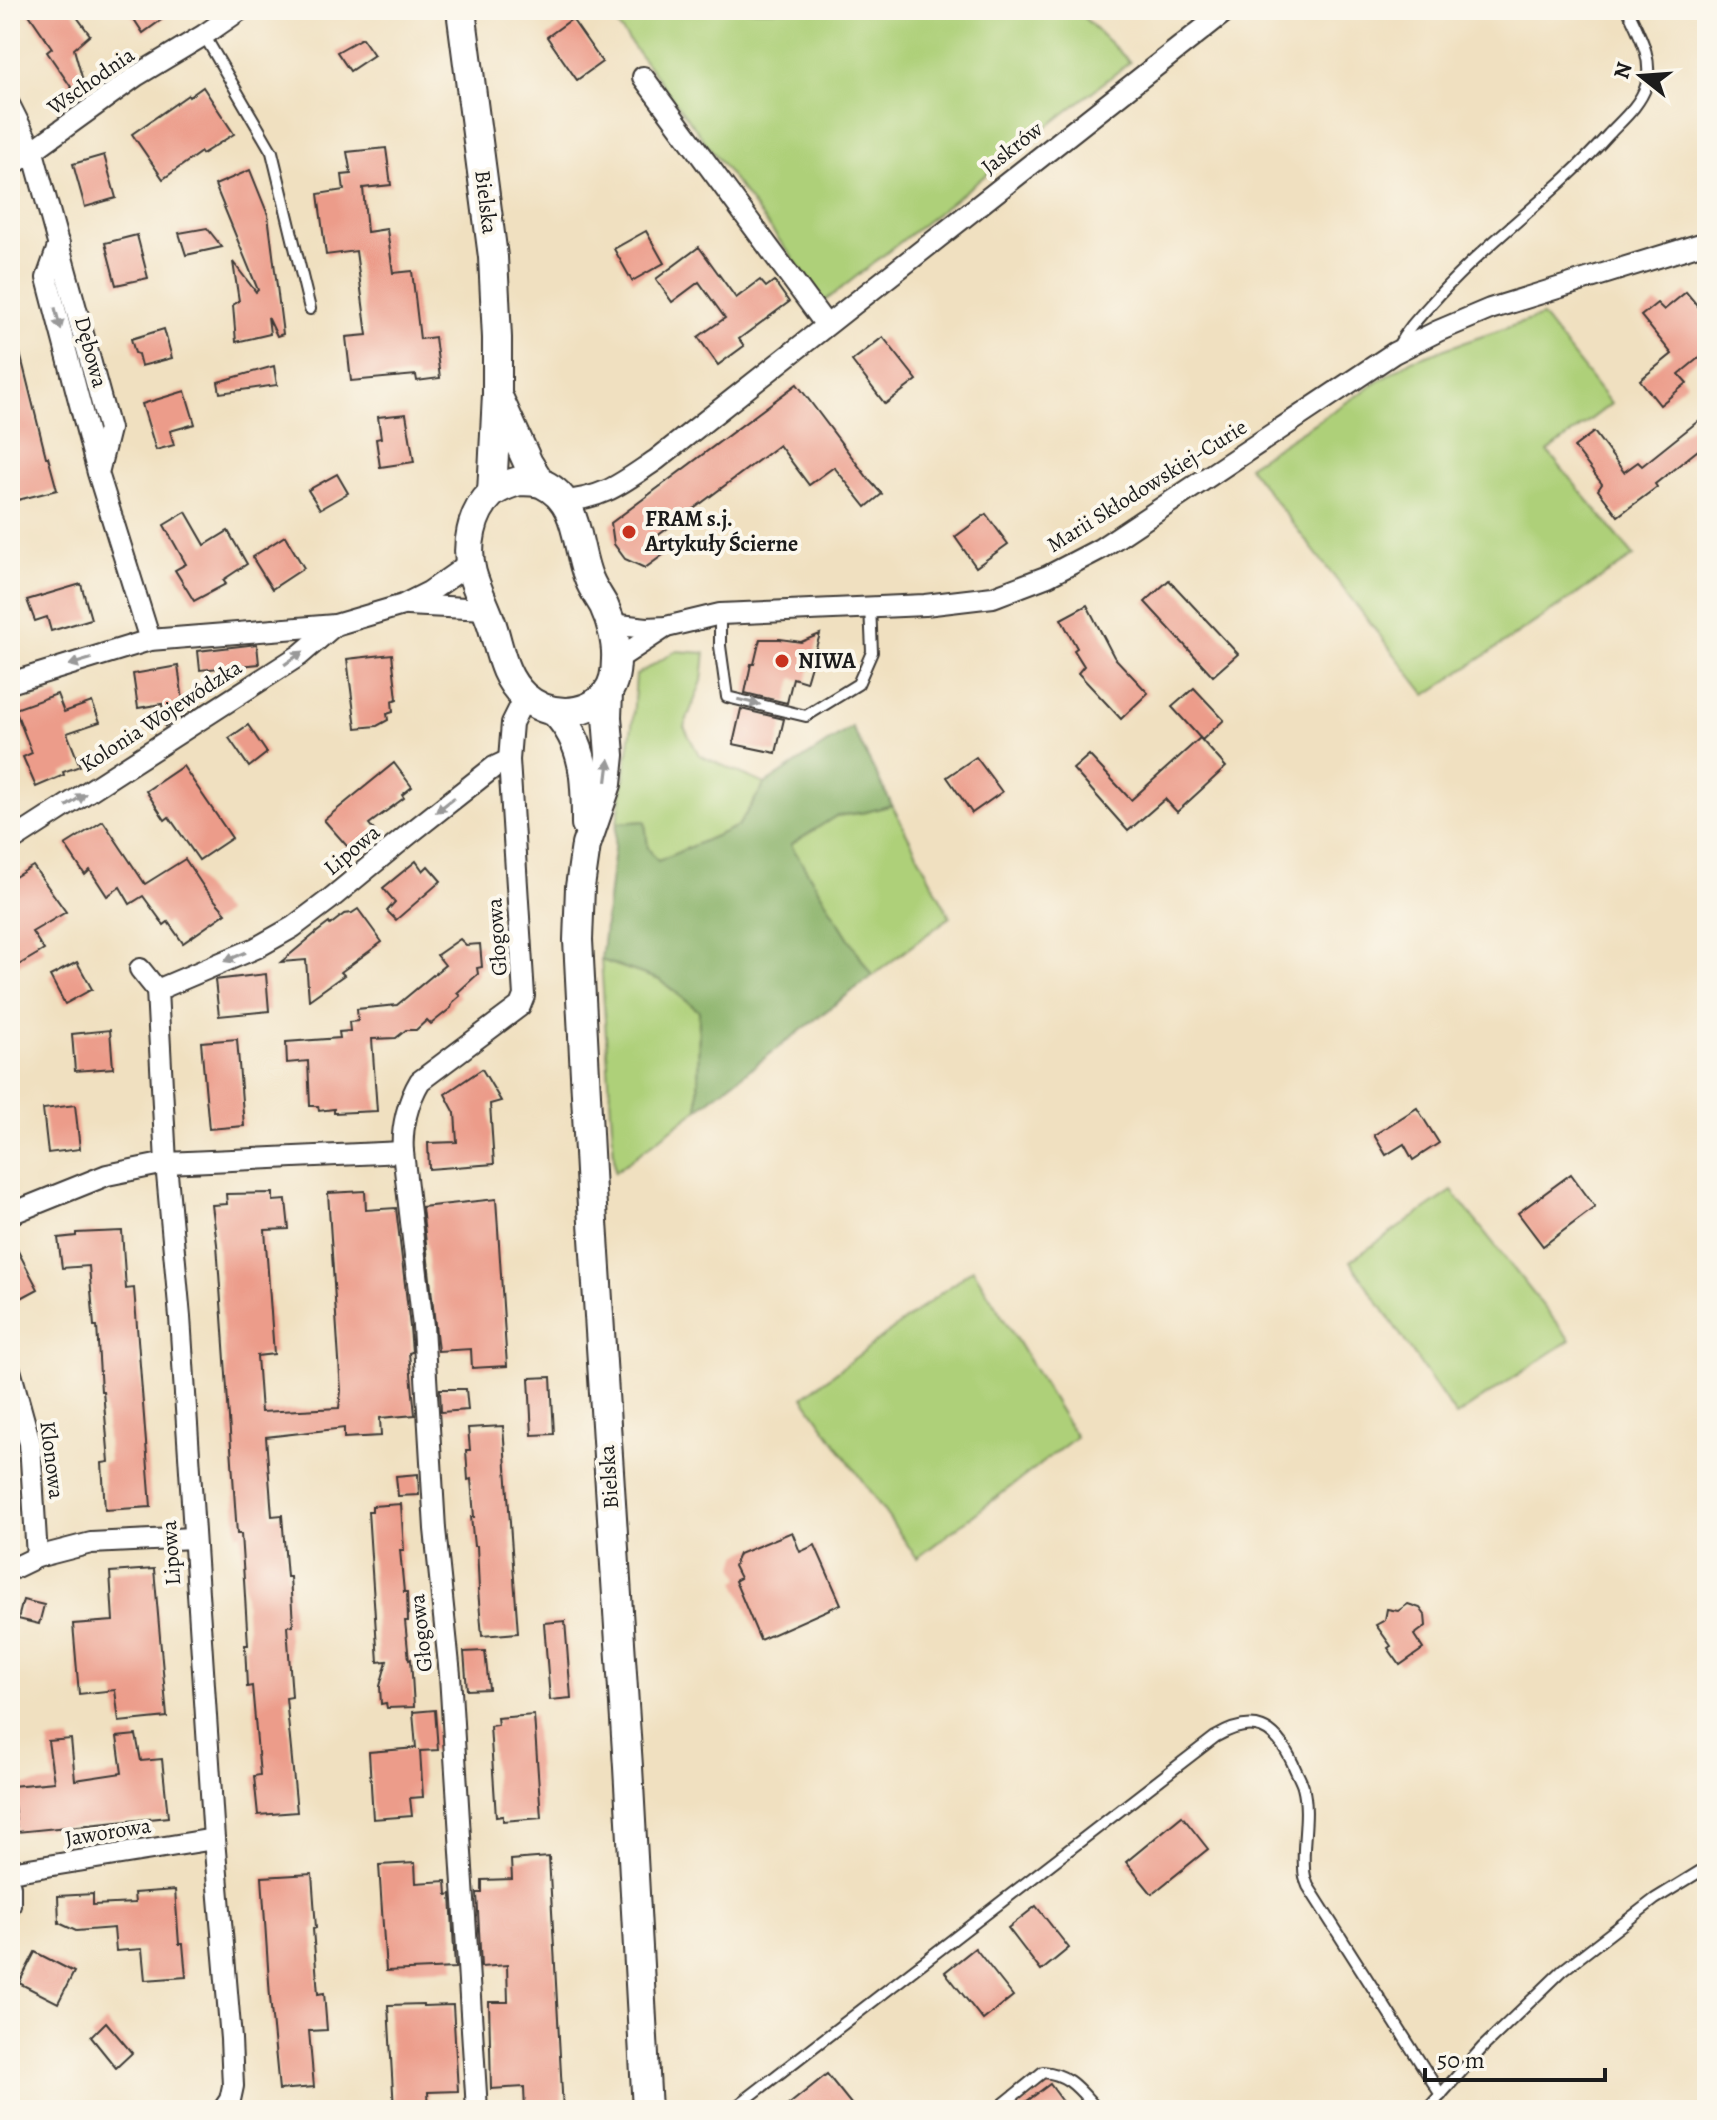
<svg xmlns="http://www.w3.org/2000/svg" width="1717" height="2120" font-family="Alegreya,serif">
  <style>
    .green { fill: #aed079; stroke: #65764a; stroke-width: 2 }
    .forest { fill: #8ab269; stroke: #536742; stroke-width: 2 }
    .building { fill: #ec9c8a }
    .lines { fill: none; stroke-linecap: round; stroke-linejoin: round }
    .service-casing { stroke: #3c3935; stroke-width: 14 }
    .minor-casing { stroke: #3c3935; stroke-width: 24 }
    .secondary-casing { stroke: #3c3935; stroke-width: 32 }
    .service { stroke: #fff; stroke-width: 10 }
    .minor { stroke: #fff; stroke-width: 20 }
    .secondary { stroke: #fff; stroke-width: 28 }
    .oneway { fill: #999 }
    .poi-dot { fill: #c8321e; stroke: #fbf7ec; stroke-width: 3 }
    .labels { text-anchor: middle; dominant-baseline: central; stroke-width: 8; stroke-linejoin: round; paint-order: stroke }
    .street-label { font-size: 22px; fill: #1c1c1c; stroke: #fbf7ec }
    .poi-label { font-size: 22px; font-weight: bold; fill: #1c1c1c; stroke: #fbf7ec; text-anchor: start }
  </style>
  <rect width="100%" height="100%" fill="#fbf7ec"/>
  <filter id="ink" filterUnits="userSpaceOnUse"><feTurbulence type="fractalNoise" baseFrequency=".0125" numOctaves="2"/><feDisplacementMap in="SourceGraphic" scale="16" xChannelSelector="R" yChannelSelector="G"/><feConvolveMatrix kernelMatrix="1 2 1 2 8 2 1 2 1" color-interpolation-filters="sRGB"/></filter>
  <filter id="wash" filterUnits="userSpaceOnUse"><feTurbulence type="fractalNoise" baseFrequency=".006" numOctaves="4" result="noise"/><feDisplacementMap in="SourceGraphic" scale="32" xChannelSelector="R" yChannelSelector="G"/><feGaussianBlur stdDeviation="1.8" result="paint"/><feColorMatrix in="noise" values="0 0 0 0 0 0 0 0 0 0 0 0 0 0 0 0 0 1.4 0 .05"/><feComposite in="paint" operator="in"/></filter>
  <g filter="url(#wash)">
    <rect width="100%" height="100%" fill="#f0e0c0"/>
    <g class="green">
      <path d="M606 10H1076L1130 62 825 301Z"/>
      <path d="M1542 316 1611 404 1548 452 1634 556 1426 695 1248 466 1412 360Z"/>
      <path d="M676 651 705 653 702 681 684 727 699 755 765 784 738 826 658 862 648 848 645 821 617 823 633 719 636 675Z"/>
      <path d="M892 805 950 917 872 976 790 844 836 816 866 812Z"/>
      <path d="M601 960 660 980 699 1011 698 1109 615 1172Z"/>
      <path d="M1452 1191 1570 1340 1456 1416 1350 1261Z"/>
      <path d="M973 1269 1076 1437 917 1558 803 1397Z"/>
    </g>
    <path class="forest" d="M852 727 892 805 866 812 836 816 791 845 872 976 698 1109 699 1011 660 980 601 960 617 823 645 821 648 848 658 861 738 826 765 784Z"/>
    <g id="blocks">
      <g class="building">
        <path d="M26 10H72L90 35 74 49 87 95 80 100 47 52 52 48Z"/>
        <path d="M128 10H175L143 33Z"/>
        <path d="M572 19 602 62 577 80 547 37Z"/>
        <path d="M362 38 374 55 350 71 337 52Z"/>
        <path d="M203 87 234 134 202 154 201 152 163 179 132 134 188 95 189 97Z"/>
        <path d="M386 148 391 185 363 188 367 232 387 229 393 273 412 271 420 339 435 337 440 378 417 381 416 375 351 381 346 337 367 335 356 251 326 255 318 194 344 190 342 175 351 174 347 152Z"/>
        <path d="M104 155 116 198 85 207 73 164Z"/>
        <path d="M250 170 268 215 283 334 277 336 268 317 270 334 236 342 233 305 239 301 233 262 256 292 258 290 215 185Z"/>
        <path d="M207 228 222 247 186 255 179 233Z"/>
        <path d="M646 231 664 263 632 281 614 249Z"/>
        <path d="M137 235 148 278 116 285 105 243Z"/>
        <path d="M699 247 736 298 760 280 766 287 774 281 789 302 739 339 744 346 718 365 698 337 725 318 699 282 672 302 656 279Z"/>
        <path d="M1686 292 1707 317V351L1679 374 1687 383 1660 405 1640 380 1672 354 1641 316 1657 303 1664 310Z"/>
        <path d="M164 329 172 358 141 366 138 354 135 353 131 339Z"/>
        <path d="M16 337 46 457H48L57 490 10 502V338Z"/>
        <path d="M883 337 917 380 885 404 852 361Z"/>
        <path d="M274 366 277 385 220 393 218 382Z"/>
        <path d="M797 384 870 481 882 494 866 507 834 467 809 485 779 445 652 540 663 555 645 568 625 559 614 544 611 523Z"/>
        <path d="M185 391 195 424 170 431 174 445 156 450 142 404Z"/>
        <path d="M406 414 414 462 380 467 376 439 381 438 378 417Z"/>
        <path d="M1707 414V443L1655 484 1657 487 1618 516 1598 490 1602 484 1574 447 1594 432 1624 472 1638 462 1642 466Z"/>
        <path d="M337 474 348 493 320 509 308 490Z"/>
        <path d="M186 512 205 545 228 531 247 564 223 580 226 584 194 601 175 570 186 564 164 525Z"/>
        <path d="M986 514 1008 544 976 567 955 537Z"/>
        <path d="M285 536 304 568 272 589 252 557Z"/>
        <path d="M1169 580 1238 654 1213 676 1145 602Z"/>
        <path d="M81 584 91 619 51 631 47 617 35 621 27 600Z"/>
        <path d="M1087 605 1114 657 1148 693 1121 719 1078 673 1084 666 1074 650 1077 648 1061 619Z"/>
        <path d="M820 634 806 682 793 678 787 703 745 693 751 664H754L760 639H780L801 642Z"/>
        <path d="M257 644 259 664 200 670 198 651Z"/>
        <path d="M392 654 397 699 392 701 393 712 387 714 388 720 377 726 356 728 347 659Z"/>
        <path d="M178 666 185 714 165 726 162 704 138 708 133 674Z"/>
        <path d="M1194 688 1224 720 1202 740 1172 707Z"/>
        <path d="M57 694 64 712 92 702 100 722 67 733 80 766 63 772 64 775 36 787 23 757 32 753 15 709Z"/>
        <path d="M741 709 784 719 776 753 733 744Z"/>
        <path d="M248 725 267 753 249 767 229 738Z"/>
        <path d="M1200 738 1226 767 1177 812 1165 799 1128 831 1073 769 1089 755 1131 800Z"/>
        <path d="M976 757 1002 792 972 813 947 777Z"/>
        <path d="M394 763 412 787 402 795 404 798 369 824 377 834 353 853 324 820Z"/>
        <path d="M183 766 232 838 199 860 169 817 165 820 146 791Z"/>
        <path d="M103 821 145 884 185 859 205 889 226 913 183 943 168 922 164 925 143 896 130 904 120 887 107 896 90 870 85 875 65 845Z"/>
        <path d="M416 861 423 871 428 866 441 881 396 920 387 911 395 902 383 888Z"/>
        <path d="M33 866 66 912 32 932 44 950 10 970V880Z"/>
        <path d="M358 909 382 942 341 972 344 975 309 1000 306 960 281 962 317 932 329 923 330 925 344 914 352 913Z"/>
        <path d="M460 939 466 945 480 944 482 967 477 968 478 974 457 993 460 996 453 1002 451 1008 431 1024 427 1020 416 1030H406L396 1038 372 1039 377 1111 334 1113V1109L319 1111 318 1106H310L308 1061 287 1063 286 1042 340 1038 339 1032 350 1031 349 1022 358 1021 357 1009 397 1005 445 965 437 955Z"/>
        <path d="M77 962 92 989 65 1004 50 976Z"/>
        <path d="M266 974 269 1011 219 1016 215 980Z"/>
        <path d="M110 1030 113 1068 75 1071 72 1034Z"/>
        <path d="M237 1039 244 1126 209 1129 201 1042Z"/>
        <path d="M482 1069 501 1101 490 1104 494 1164 429 1169 428 1143 457 1142 455 1113 445 1094Z"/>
        <path d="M75 1105 80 1149 48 1153 43 1109Z"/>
        <path d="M1417 1108 1439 1143 1413 1160 1404 1144 1386 1155 1374 1135Z"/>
        <path d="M1571 1174 1595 1207 1543 1246 1518 1213Z"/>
        <path d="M365 1191 366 1210 396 1208 410 1327 412 1352 409 1353 415 1415 380 1418 381 1436 344 1438V1428L266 1437 272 1516 282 1515 287 1577H290L293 1625 287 1626 292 1697 286 1698 297 1812 258 1815 254 1776 260 1775 252 1686 247 1687 245 1645H248L244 1580 241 1534H237L217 1244 212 1205 227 1204 226 1194 273 1193V1201L286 1200 289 1229 265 1230 274 1354 257 1356 261 1412 339 1408 341 1391 328 1193Z"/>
        <path d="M496 1199 507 1366 472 1368 471 1349 438 1351 422 1207Z"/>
        <path d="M122 1231 126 1289 134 1288 151 1507 105 1510 102 1463 109 1462 103 1391H101L97 1326H94L89 1266 62 1268 58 1238 76 1236V1233Z"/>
        <path d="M10 1236 38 1289 10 1304Z"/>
        <path d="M551 1377 554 1434 532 1435 529 1378Z"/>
        <path d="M440 1389H466L468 1410 441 1412Z"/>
        <path d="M503 1426 518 1633 482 1636 478 1590H479L477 1546H474L471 1517H474L471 1479 468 1480 466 1450H470L468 1428Z"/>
        <path d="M418 1474 419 1495 398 1496 396 1476Z"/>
        <path d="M401 1504 404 1550H400L404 1592H407L408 1621H405L409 1660 411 1659 414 1707 387 1708 386 1703 381 1704 380 1686 387 1661 378 1662 368 1511H372V1506Z"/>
        <path d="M792 1532 800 1552 815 1545 841 1604 760 1640 735 1581 740 1578 734 1566 739 1554Z"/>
        <path d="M154 1569 167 1717 119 1722 115 1690 79 1694 73 1624 113 1621 110 1572Z"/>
        <path d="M23 1600 44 1605 39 1624 18 1619Z"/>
        <path d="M1408 1604 1420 1608 1425 1615 1426 1626 1414 1635 1423 1649 1400 1665 1388 1648 1391 1646 1376 1625 1385 1620 1387 1609 1398 1611Z"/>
        <path d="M565 1621 571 1698 550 1700 544 1623Z"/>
        <path d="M485 1651 489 1689 467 1690 464 1652Z"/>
        <path d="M435 1710 438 1750 420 1751 423 1797 410 1798 412 1816 373 1819 369 1752 416 1748 413 1712Z"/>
        <path d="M534 1715 541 1818 503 1821V1816L496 1817 490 1726 498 1725 497 1718Z"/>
        <path d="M136 1735 141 1761 162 1759 168 1817 17 1832 12 1786 54 1782 48 1741 71 1739 75 1780 122 1773 117 1737Z"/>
        <path d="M1182 1816 1208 1849 1152 1894 1126 1862Z"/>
        <path d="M549 1857 563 2110H525L524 2087 491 2089 489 2002H508L507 1965 481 1967 477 1893H482V1880L512 1879 511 1860Z"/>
        <path d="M415 1863 416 1883 446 1881 447 1895 451 1894 455 1968 386 1971 379 1865Z"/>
        <path d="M312 1874 316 1928 313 1929 318 1994 324 1993 327 2030 309 2031 314 2087 279 2090 270 1997 262 1877Z"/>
        <path d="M175 1890 179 1944H183L186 1977 145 1980 142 1949 116 1951 114 1928 76 1931 59 1923 58 1896 93 1894V1905L135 1903 134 1893Z"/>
        <path d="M1036 1906 1069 1948 1041 1971 1008 1928Z"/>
        <path d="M975 1948 1013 1996 983 2020 945 1972Z"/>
        <path d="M35 1952 74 1972 58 2003 19 1983Z"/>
        <path d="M423 2004V2006L453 2005 458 2091 428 2092 429 2110H394L388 2005Z"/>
        <path d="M106 2022 132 2053 116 2068 91 2037Z"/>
        <path d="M827 2074 856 2110H782Z"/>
        <path d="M1050 2084 1069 2110H1015Z"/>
      </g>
    </g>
  </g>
  <g filter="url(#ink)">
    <use href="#blocks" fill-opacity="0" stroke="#3c3935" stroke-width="2"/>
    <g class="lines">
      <g class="service-casing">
        <g id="service">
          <path d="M204 35 272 152 310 309"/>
          <path d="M1397 348C1408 327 1424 312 1439 295 1492 237 1557 193 1609 134 1622 120 1640 105 1646 86 1654 59 1639 34 1628 10"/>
          <path d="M720 614V646L727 697 806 716 858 684 872 652 870 606"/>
          <path d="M732 2110 1215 1737C1254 1715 1275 1725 1293 1764 1296 1772 1301 1780 1303 1787 1310 1814 1302 1841 1304 1868 1304 1874 1306 1881 1308 1886L1441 2095"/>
          <path d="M996 2110 1043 2072C1070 2074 1080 2091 1097 2109"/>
          <path d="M1427 2110 1483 2047 1563 1970 1655 1899 1707 1867"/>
        </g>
      </g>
      <g class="minor-casing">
        <g id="minor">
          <path d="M643 77 826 325"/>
          <path d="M10 106 33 152 109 429 99 469"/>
          <path d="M10 167 136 76 204 35 240 10"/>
          <path d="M59 244 47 278 98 473 150 640"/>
          <path d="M562 501C604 499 623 482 656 460L1227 10"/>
          <path d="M407 605 486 609"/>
          <path d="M610 624 647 628 666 627 720 614 925 605 993 597 1048 576 1100 549 1394 353 1438 331 1490 309 1707 242"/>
          <path d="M616 660 666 627"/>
          <path d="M10 683 150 640 335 625 403 605 429 592 459 571 470 561"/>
          <path d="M10 842 300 655 335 625"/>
          <path d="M140 969 157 990 166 1163 180 1317 214 1839 231 2039 233 2086 230 2100 223 2110"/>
          <path d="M157 990 256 948 293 927 329 900 408 835 494 767 509 760"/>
          <path d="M403 1152C401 1128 408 1101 420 1081L520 1006 524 996 509 760 512 723 525 697"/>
          <path d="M10 1214 107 1175 166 1163 403 1152 423 1326 435 1529 450 1675 477 2110"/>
          <path d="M10 1370 30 1443 37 1557"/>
          <path d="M10 1570 37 1557 91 1543 193 1538"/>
          <path d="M10 1872 214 1839"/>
          <path d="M10 1886V1905"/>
        </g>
      </g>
      <g class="secondary-casing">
        <g id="secondary">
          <path d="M461 10 493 257 497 338V394L492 493"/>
          <path d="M500 401 528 463 540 482"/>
          <path d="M519 481C526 481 536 481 543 484 581 502 575 547 589 579 593 589 599 597 604 606 611 621 617 643 616 659 616 671 614 685 606 694 585 718 547 717 524 696 503 677 500 650 492 625 486 607 477 591 472 573 465 547 471 513 491 494 499 487 509 484 519 481Z"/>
          <path d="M608 693 607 717 610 755 607 784 586 845 580 887 578 940 591 1191 628 1767 647 2110"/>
          <path d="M555 712C586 744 586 782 586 824"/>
        </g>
      </g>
      <use href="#service" class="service"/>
      <use href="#minor" class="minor"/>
      <use href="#secondary" class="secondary"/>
    </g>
    <defs><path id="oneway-solid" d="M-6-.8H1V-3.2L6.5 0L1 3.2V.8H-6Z" transform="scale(2)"/></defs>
    <g class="oneway">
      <use href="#oneway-solid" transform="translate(58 319) rotate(75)"/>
      <use href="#oneway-solid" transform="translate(294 658) rotate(-35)"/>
      <use href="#oneway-solid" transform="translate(80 662) rotate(163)"/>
      <use href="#oneway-solid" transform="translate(749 702) rotate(13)"/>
      <use href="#oneway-solid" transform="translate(608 770) rotate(-83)"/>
      <use href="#oneway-solid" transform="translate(76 800) rotate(-33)"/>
      <use href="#oneway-solid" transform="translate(445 805) rotate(142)"/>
      <use href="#oneway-solid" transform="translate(235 957) rotate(157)"/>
    </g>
  </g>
  <g class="poi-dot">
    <circle cx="629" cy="532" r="8"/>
    <circle cx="782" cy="661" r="8"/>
  </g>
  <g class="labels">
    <g class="street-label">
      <text transform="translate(91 81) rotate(-35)">Wschodnia</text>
      <text transform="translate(1012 148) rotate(-38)">Jaskrów</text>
      <text transform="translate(486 202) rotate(83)">Bielska</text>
      <text transform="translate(91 352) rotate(75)">Dębowa</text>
      <text transform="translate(1147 486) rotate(-32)">Marii Skłodowskiej-Curie</text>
      <text transform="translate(161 716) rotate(-33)">Kolonia Wojewódzka</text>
      <text transform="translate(352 850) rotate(-40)">Lipowa</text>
      <text transform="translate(497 937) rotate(-94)">Głogowa</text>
      <text transform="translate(52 1460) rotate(83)">Klonowa</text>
      <text transform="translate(609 1477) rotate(-94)">Bielska</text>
      <text transform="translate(171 1553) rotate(-94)">Lipowa</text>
      <text transform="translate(421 1633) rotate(-96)">Głogowa</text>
      <text transform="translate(108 1832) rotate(-9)">Jaworowa</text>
    </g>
    <g class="poi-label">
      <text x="645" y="519">FRAM s.j.<tspan x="645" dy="25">Artykuły Ścierne</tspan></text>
      <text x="798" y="661">NIWA</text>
    </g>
  </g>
  <rect width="1717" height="2120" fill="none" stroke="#fbf7ec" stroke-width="40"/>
  <g transform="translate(1641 76) rotate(287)" stroke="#fbf7ec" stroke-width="6" paint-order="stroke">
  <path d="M0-6L14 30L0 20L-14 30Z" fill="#1c1c1c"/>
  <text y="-12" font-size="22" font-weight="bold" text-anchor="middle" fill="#1c1c1c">N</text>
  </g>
  <path d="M1425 2068v12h180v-12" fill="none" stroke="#1c1c1c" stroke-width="4"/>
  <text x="1437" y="2068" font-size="24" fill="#1c1c1c" stroke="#fbf7ec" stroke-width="6" paint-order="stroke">50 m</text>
</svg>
